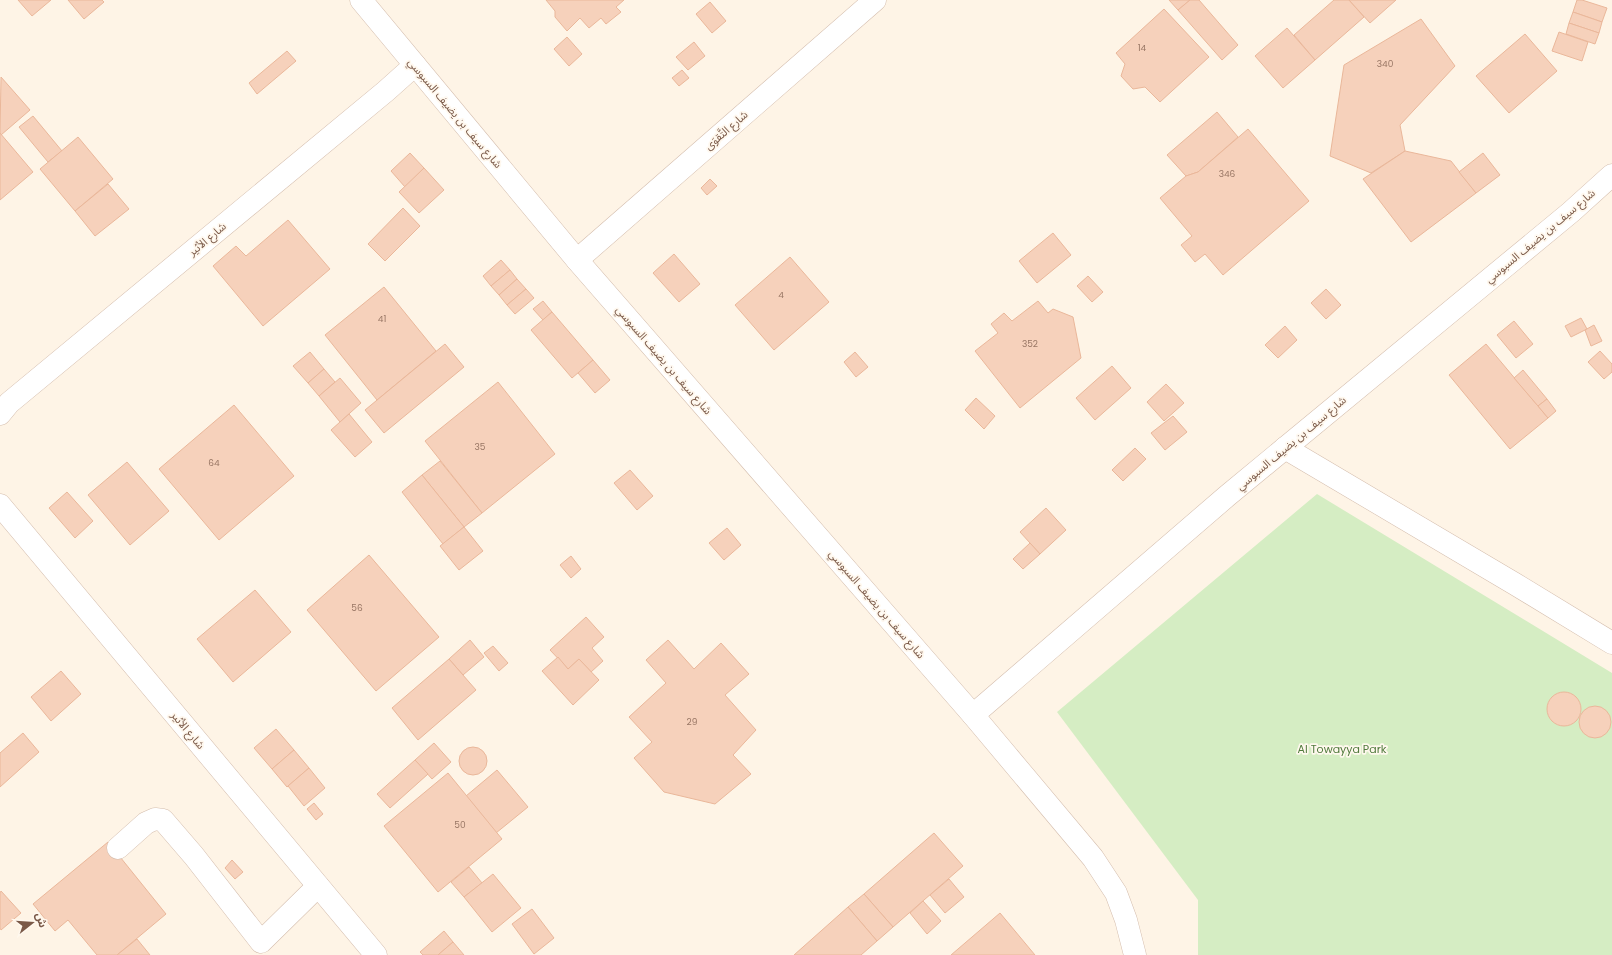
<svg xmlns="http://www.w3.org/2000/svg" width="1612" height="955" font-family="Poppins,'Noto Sans Arabic',sans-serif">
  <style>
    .green { fill: #d5edc3 }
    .building { fill: #f6d1bb; stroke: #eab79a }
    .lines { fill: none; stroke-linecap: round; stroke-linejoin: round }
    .minor-casing { stroke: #d4bdad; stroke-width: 23 }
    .minor { stroke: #fff; stroke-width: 22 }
    .labels { text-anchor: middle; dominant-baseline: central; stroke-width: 3.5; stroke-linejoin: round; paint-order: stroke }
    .number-label { font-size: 9px; fill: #997765 }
    .street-label { font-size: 11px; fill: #7a5948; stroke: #fff8ee }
    .park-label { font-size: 11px; fill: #507a3c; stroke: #fff8ee }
  </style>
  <rect width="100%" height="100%" fill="#fef4e6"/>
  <path class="green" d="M1317 494 1612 673V955H1198V900L1057 712Z"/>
  <g class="building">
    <path d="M18 0H51L32 16Z"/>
    <path d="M68 0H102L104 2 84 19Z"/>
    <path d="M546 0H624L616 7 621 12 606 24 601 18 589 28 580 18 567 31 555 17V11Z"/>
    <path d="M1169 0H1190L1178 10Z"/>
    <path d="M1190 0H1199L1238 45 1222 60 1178 10Z"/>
    <path d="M1334 0H1349L1364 17 1315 60 1294 35Z"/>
    <path d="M1349 0H1396L1370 23Z"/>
    <path d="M1577 0H1582L1607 8 1602 22 1573 12Z"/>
    <path d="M710 2 726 21 712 33 696 14Z"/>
    <path d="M1164 9 1209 57 1160 102 1145 87 1133 89 1121 76 1125 64 1116 53Z"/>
    <path d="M1573 12 1602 22 1599 33 1569 23Z"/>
    <path d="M1421 19 1455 66 1400 125 1405 151 1371 173 1330 156 1344 65Z"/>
    <path d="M1569 23 1599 33 1595 44 1566 34Z"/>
    <path d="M1287 28 1315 60 1283 88 1255 56Z"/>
    <path d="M1559 32 1588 42 1582 61 1552 51Z"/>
    <path d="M1525 34 1557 71 1509 113 1476 76Z"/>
    <path d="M567 37 582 54 569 66 554 49Z"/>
    <path d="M694 42 705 56 688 70 676 57Z"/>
    <path d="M287 51 296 61 257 94 249 83Z"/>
    <path d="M682 70 689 78 679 86 672 78Z"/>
    <path d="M1 77 30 110 1 135 0 133Z"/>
    <path d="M1217 112 1238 137 1198 172 1186 176 1167 155Z"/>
    <path d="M33 116 62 151 48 162 19 127Z"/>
    <path d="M1248 129 1309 201 1223 275 1205 254 1195 262 1181 245 1192 236 1160 198 1186 176 1198 172Z"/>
    <path d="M0 133 33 172 0 200Z"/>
    <path d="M78 137 113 179 75 211 40 169Z"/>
    <path d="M1405 151 1451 161 1476 193 1411 242 1363 179Z"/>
    <path d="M410 153 424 168 405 187 391 171Z"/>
    <path d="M1483 153 1500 175 1476 193 1459 172Z"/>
    <path d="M424 168 444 190 419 213 399 192Z"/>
    <path d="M710 179 717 186 707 195 701 188Z"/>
    <path d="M108 184 129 209 95 236 75 211Z"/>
    <path d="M403 208 420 226 385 261 368 244Z"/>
    <path d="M288 220 330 269 263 326 213 266 236 246 246 256Z"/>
    <path d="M1053 233 1071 255 1037 283 1019 261Z"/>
    <path d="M674 254 700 284 679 302 653 273Z"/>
    <path d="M790 257 829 302 774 350 735 305Z"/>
    <path d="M501 260 510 270 491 286 483 276Z"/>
    <path d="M510 270 517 279 499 295 491 286Z"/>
    <path d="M1088 276 1103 292 1092 302 1077 286Z"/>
    <path d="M517 279 526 289 507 305 499 295Z"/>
    <path d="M384 287 436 351 377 400 325 335Z"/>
    <path d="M526 289 534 298 515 314 507 305Z"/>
    <path d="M1326 289 1341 305 1326 319 1311 303Z"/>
    <path d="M543 301 552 312 543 320 533 309Z"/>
    <path d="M1038 301 1048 313 1053 309 1073 317 1081 358 1020 408 975 351 998 333 991 324 1004 313 1012 321Z"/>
    <path d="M552 312 593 360 572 378 531 330Z"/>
    <path d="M1581 318 1587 329 1571 337 1565 326Z"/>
    <path d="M1514 321 1533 344 1516 358 1497 335Z"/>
    <path d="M1594 325 1602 341 1591 346 1585 330Z"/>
    <path d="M1285 326 1297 340 1278 358 1265 345Z"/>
    <path d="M445 344 464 367 384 433 365 410Z"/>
    <path d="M1486 344 1548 418 1510 449 1449 375Z"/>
    <path d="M1600 351 1612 364V372L1604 379 1588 362Z"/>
    <path d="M310 352 324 369 308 383 293 366Z"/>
    <path d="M855 352 868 367 856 377 844 362Z"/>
    <path d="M593 360 610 380 595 393 578 373Z"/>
    <path d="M1112 366 1131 388 1095 420 1076 398Z"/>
    <path d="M324 369 335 382 319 396 308 383Z"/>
    <path d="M1523 370 1547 399 1538 406 1514 378Z"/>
    <path d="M340 378 361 403 340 422 319 396Z"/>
    <path d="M498 382 555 454 482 513 425 441Z"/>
    <path d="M1166 384 1184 403 1164 421 1147 402Z"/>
    <path d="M976 398 995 416 984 429 965 410Z"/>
    <path d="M1547 399 1556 411 1548 418 1538 406Z"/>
    <path d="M234 405 294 476 219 540 159 469Z"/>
    <path d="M349 414 372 442 355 457 331 430Z"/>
    <path d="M1173 416 1187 432 1165 450 1151 433Z"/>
    <path d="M1135 448 1146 459 1123 481 1112 470Z"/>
    <path d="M440 461 482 513 464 527 422 475Z"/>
    <path d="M127 462 169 511 130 545 88 495Z"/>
    <path d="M630 470 653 496 637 510 614 483Z"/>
    <path d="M422 475 464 527 443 544 402 492Z"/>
    <path d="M67 492 93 521 75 538 49 508Z"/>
    <path d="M1046 508 1066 530 1040 554 1020 532Z"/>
    <path d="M464 527 483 551 459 570 440 546Z"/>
    <path d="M727 528 741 545 724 560 709 543Z"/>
    <path d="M1030 543 1040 554 1023 569 1013 559Z"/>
    <path d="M369 555 439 637 376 691 307 610Z"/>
    <path d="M571 556 581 569 571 578 560 565Z"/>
    <path d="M255 590 291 632 233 682 197 639Z"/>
    <path d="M586 617 604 637 592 648 603 661 591 672 579 659 568 669 550 650Z"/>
    <path d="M470 640 484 657 463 675 449 659Z"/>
    <path d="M668 640 694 669 721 643 749 674 725 695 756 730 733 755 751 774 715 804 664 792 634 758 652 742 629 717 666 683 646 660Z"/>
    <path d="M493 646 508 663 499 671 484 653Z"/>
    <path d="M558 657 568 669 579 659 599 680 573 705 542 671Z"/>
    <path d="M449 659 476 690 418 740 392 708Z"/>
    <path d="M61 671 81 694 51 721 31 697Z"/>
    <circle cx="1564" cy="709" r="17"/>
    <circle cx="1595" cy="722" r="16"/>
    <path d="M276 729 294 750 272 769 254 748Z"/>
    <path d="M23 733 39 752 0 787V753Z"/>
    <path d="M434 743 451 762 432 779 415 760Z"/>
    <circle cx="473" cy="761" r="14"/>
    <path d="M294 750 309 768 287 787 272 769Z"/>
    <path d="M415 760 428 774 390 808 377 794Z"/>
    <path d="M309 768 325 788 304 806 288 786Z"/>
    <path d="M497 770 528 807 496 833 466 796Z"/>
    <path d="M448 773 502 839 438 892 384 826Z"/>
    <path d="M314 803 323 814 316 820 307 809Z"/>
    <path d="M934 833 963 866 893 927 864 894Z"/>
    <path d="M108 842 166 914 117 955H97L68 920 55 931 33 904Z"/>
    <path d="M232 860 243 872 235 879 225 868Z"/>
    <path d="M469 867 482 883 464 897 451 882Z"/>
    <path d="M493 874 521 908 492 932 464 897Z"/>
    <path d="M949 879 964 897 945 913 930 895Z"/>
    <path d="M1 891 21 913 1 930 0 928V893Z"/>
    <path d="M864 894 893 927 877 941 848 907Z"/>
    <path d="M923 901 941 921 927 934 910 913Z"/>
    <path d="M848 907 877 941 861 955H794Z"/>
    <path d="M532 909 554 938 534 954 512 924Z"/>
    <path d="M1000 913 1035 955H951Z"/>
    <path d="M444 931 453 942 438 955H423L420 952Z"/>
    <path d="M137 939 150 955H117Z"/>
    <path d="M453 942 464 955H438Z"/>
  </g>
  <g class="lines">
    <g class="minor-casing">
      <g id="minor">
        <path d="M361 0 577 260 973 715 1093 858 1116 893 1126 920 1135 955"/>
        <path d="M577 260 875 0"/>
        <path d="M0 414 9 403 386 91 415 65"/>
        <path d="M1285 448 1515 584 1612 643"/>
        <path d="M0 505 376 955"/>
        <path d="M973 715 1227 496 1571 212 1612 175"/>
        <path d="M118 848 146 823 155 819 163 820 194 856 261 942 318 886"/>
      </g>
    </g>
    <use href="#minor" class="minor"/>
  </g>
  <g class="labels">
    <g class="number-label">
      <text x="1142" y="48">14</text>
      <text x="1385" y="64">340</text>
      <text x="1227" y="174">346</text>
      <text x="781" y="295">4</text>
      <text x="382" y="319">41</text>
      <text x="1030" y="344">352</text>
      <text x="480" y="447">35</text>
      <text x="214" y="463">64</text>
      <text x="357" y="608">56</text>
      <text x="692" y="722">29</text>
      <text x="460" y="825">50</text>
    </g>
    <g class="street-label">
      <text transform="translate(455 113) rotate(50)">شارع سيف بن يضيف السبوسي</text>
      <text transform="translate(726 130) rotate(-41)">شارع التَّقوَى</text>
      <text transform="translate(1540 236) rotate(-40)">شارع سيف بن يضيف السبوسي</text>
      <text transform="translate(207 239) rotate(-40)">شارع الأثير</text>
      <text transform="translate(664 360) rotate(49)">شارع سيف بن يضيف السبوسي</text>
      <text transform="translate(1291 443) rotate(-40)">شارع سيف بن يضيف السبوسي</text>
      <text transform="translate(877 604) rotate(49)">شارع سيف بن يضيف السبوسي</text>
      <text transform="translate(188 730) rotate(50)">شارع الأثير</text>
    </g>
    <g class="park-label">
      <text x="1342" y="749">Al Towayya Park</text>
    </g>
  </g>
  <g transform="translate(32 923) rotate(73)" stroke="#fff8ee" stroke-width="3" paint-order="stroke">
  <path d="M0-3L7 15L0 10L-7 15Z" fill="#7a5948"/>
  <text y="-6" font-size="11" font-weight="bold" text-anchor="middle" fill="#7a5948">ش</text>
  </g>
</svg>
